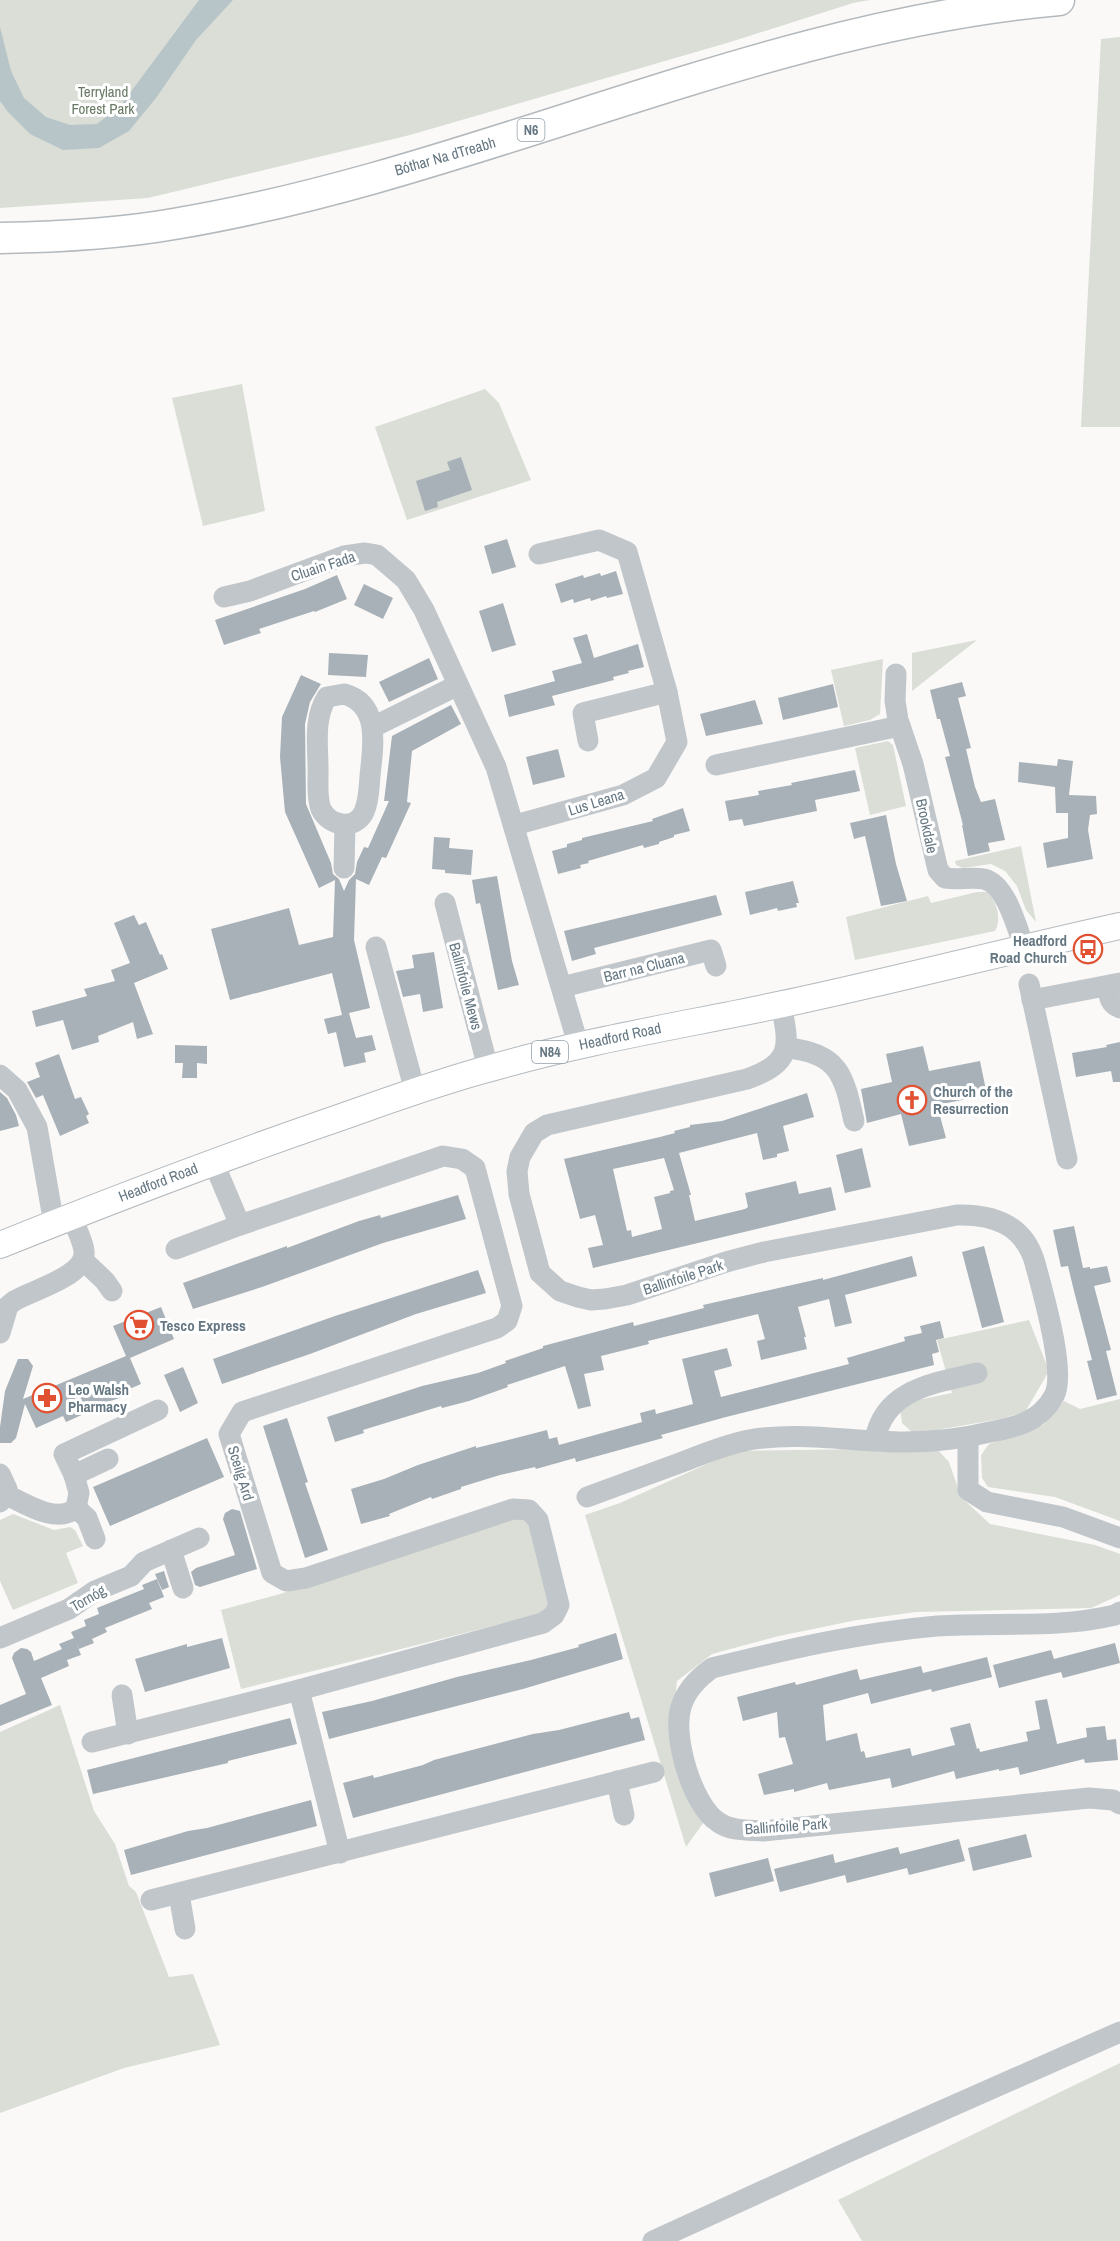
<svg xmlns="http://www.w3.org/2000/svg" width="1120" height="2241" font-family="'Archivo Narrow',sans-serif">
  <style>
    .green { fill: #daded7 }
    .water { fill: #b8c5c8 }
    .building { fill: #a7b1b7; fill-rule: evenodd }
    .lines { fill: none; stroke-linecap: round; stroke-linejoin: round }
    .major-casing { stroke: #b5babe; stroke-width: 28 }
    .highway-casing { stroke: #b4b9bd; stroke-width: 33 }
    .minor { stroke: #c1c6ca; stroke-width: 21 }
    .major { stroke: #fff; stroke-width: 26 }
    .highway { stroke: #fff; stroke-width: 30 }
    .labels { text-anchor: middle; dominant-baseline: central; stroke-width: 6; stroke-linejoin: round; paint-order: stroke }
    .shield { fill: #fff; stroke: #93a0a8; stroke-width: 1.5 }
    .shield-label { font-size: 14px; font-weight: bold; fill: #657782 }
    .park-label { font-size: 15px; fill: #697a64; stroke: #fff }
    .street-label { font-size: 15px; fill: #657782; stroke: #fff }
    .poi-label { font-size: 15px; font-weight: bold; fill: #657782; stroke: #fff; text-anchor: start }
  </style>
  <rect width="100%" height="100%" fill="#faf9f7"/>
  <g class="green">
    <path d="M0 0H870L853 3 727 43 410 135 148 198 0 208Z"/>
    <path d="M1120 37V427H1081L1101 39Z"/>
    <path d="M242 384 265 511 203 526 172 398Z"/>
    <path d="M485 389 499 403 531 480 407 520 375 427Z"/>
    <path d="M977 640 912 691V653Z"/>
    <path d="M883 659 880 714 870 720 844 726 831 670Z"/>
    <path d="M888 741 893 745 906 806 870 815 855 748Z"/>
    <path d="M1021 846 1036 922 1026 910 1017 886 1005 871 991 864 963 868 956 865 955 861Z"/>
    <path d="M977 892H986C997 900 1002 919 995 931L855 960 846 917 928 896 931 903Z"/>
    <path d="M1029 1320 1049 1371 1025 1412 1000 1419 914 1434 902 1423 900 1408 913 1401 952 1393 937 1340Z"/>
    <path d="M1120 1399V1521L1055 1497 988 1487 982 1478 981 1455 989 1444 1043 1425 1064 1401 1080 1409Z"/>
    <path d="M936 1448 949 1462 961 1497 990 1524 1095 1545 1120 1554V1595L1091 1608 916 1612 857 1620 779 1636 712 1654 677 1681 671 1736 704 1822 686 1847 585 1515 620 1503 736 1451Z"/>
    <path d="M13 1514 54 1530 70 1527 75 1530 83 1546 66 1553 78 1583 13 1610 0 1581V1520Z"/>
    <path d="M513 1516 524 1518 531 1527 549 1594 548 1605 541 1614 241 1689 221 1610 280 1594Z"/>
    <path d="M60 1705 94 1811 115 1844 129 1886 136 1892 169 1977 193 1974 220 2045 124 2068 0 2113V1732Z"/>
    <path d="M1120 2063V2241H862L838 2200Z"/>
  </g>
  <path class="water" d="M199 0H233L196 40 156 98 129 131 99 148 63 150 30 134 8 112 0 101V27L11 71 24 98 46 117 70 125 97 124 121 105Z"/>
  <g class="building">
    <path d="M461 457 472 490 437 502 438 507 425 511 416 481 450 470 447 462Z"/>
    <path d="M507 539 516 567 492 574 484 546Z"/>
    <path d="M616 571 623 594 607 598 606 596 591 601 590 598 574 603 573 599 561 603 555 584 583 575 584 578 600 573 601 576Z"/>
    <path d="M337 575 347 599 315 612 314 611 259 629 261 633 224 645 215 620 305 589Z"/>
    <path d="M364 584 393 598 383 619 354 605Z"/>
    <path d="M503 603 516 645 492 652 479 611Z"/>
    <path d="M587 634 594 658 638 644 644 667 628 671 629 673 613 677 614 680 552 696 555 705 509 717 504 695 555 681 552 671 582 663 573 638Z"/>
    <path d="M329 653 368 655 366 677 328 675Z"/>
    <path d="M429 658 438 679 389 702 379 682Z"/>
    <path d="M301 675 321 684 310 702 305 724 306 804 331 863 333 874 339 879 344 891 349 880 355 874 357 862 364 847 368 848 389 801H384L392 736 451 705 461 724 412 751 407 802 411 803 386 858 382 857 369 885 356 879 354 940 370 1008 349 1013 356 1038 372 1035 376 1050 364 1053 366 1062 344 1067 336 1032 328 1034 324 1019 342 1015 332 973 230 1000 211 929 289 908 299 945 333 937 335 880 319 888 285 812 280 757 282 717Z"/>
    <path d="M962 682 966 696 958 698 971 748 966 749 975 787 981 802 995 799 1005 840 988 843 990 851 968 856 962 825H963L945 757 950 756 940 719H937L930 690Z"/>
    <path d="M833 684 838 707 783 720 778 698Z"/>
    <path d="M755 700 763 724 706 736 700 714Z"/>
    <path d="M558 749 565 777 533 785 526 757Z"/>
    <path d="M1058 759 1073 761 1069 795 1096 796 1097 814 1090 815 1088 830 1093 859 1047 868 1043 843 1068 838V813H1056L1055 787 1018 782 1019 762 1057 766Z"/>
    <path d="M855 770 860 791 815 800 817 811 744 826 742 819 729 821 725 801 759 795 758 791 792 785 791 783Z"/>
    <path d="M683 808 690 831 674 835V837L659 842V844L644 848 643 845 588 861 589 863 580 865 581 868 558 874 552 851 567 847V844L582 840V838L653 821 652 819Z"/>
    <path d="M886 815 896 864 907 901 881 906 865 836 854 839 850 823Z"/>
    <path d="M434 837 450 838 449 848 473 850 471 875 445 873V870L432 869Z"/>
    <path d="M497 876 512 961 519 985 498 990 480 903 476 904 472 880Z"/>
    <path d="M793 881 799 903H796L797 907 778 911 777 908 750 915 745 892Z"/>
    <path d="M716 895 722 915 594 948 596 954 572 961 564 931Z"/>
    <path d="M134 915 139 925 146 922 160 955 162 954 168 969 134 983 153 1034 137 1039 133 1022 98 1036 99 1042 72 1050 63 1020 36 1027 32 1011 87 996 84 989 115 981 111 970 130 963 114 923Z"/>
    <path d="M434 952 443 1008 423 1012 420 994 403 997 396 971 414 968 412 955Z"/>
    <path d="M1120 1042V1082H1113L1111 1071 1076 1077 1072 1053 1107 1047 1106 1045Z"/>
    <path d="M175 1045 207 1046V1064L197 1063V1078H182L183 1063H175Z"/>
    <path d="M923 1046 929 1071 980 1061 987 1095 937 1105 946 1138 909 1146 901 1114 867 1123 861 1089 892 1082 886 1054Z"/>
    <path d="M59 1054 75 1099 81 1097 89 1114 86 1116 89 1123 60 1136 43 1095 36 1098 27 1082 40 1077 35 1063Z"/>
    <path d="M0 1092 7 1098 16 1115 19 1126 0 1131Z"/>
    <path d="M807 1093 814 1117 783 1126 789 1151 777 1154V1157L763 1160 757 1133 679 1153 691 1195H689L695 1221 745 1209 748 1207 745 1193 796 1181 799 1194 831 1187 836 1210 593 1268 588 1248 603 1245 595 1215 580 1219 564 1159 660 1137 675 1133 674 1131 690 1127V1125L722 1121ZM664 1158 674 1190 670 1191V1193L654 1197 662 1229 632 1237 631 1230 627 1231 613 1169Z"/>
    <path d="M862 1148 871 1187 845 1193 836 1155Z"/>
    <path d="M458 1195 466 1219 383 1243 262 1287 193 1309 183 1283 287 1246V1248L359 1221 380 1215 381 1218Z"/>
    <path d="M1074 1226 1083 1268 1090 1267V1269L1107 1266 1111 1282 1094 1286 1111 1350 1106 1351 1117 1395 1097 1400 1087 1361 1092 1360 1074 1291 1068 1266 1061 1267 1053 1230Z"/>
    <path d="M984 1246 1004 1322 982 1328 962 1252Z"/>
    <path d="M912 1256 917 1276 845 1295 852 1323 835 1327 829 1299 798 1307 806 1337H804L807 1349 761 1360 757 1341 765 1339 758 1314 648 1341 649 1344 601 1356 604 1370 584 1374 591 1406 578 1409 565 1366 507 1385 508 1387 469 1401 442 1408 441 1406 363 1430 364 1433 335 1442 327 1417 422 1386 478 1373 506 1363 505 1361 543 1348V1346L633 1322 634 1326 704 1308 703 1305 823 1278V1280Z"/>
    <path d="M478 1270 486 1293 416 1314 310 1354 222 1384 213 1359 335 1316Z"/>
    <path d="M161 1307 174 1339 130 1358 141 1384 127 1390 129 1395 101 1404 102 1406 66 1422 63 1416 36 1428 25 1404 16 1438 11 1443H0V1427L5 1391 18 1359H28L33 1366 23 1399 126 1356 113 1326Z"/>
    <path d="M940 1321 944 1338 936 1340 939 1352 932 1354 934 1365 726 1417 661 1435 663 1438 576 1462 575 1458 536 1469 535 1467 500 1475 461 1487V1489L432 1499 431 1497 389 1514 390 1516 361 1524 351 1489 384 1479 418 1465 476 1446V1448L547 1430 549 1439 557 1437 559 1445 642 1422 640 1413 655 1409 656 1414 693 1404 682 1359 727 1348 732 1366 714 1371 721 1397 849 1364 847 1358 905 1341 904 1337 922 1333 920 1326Z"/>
    <path d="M183 1367 198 1403 180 1412 164 1375Z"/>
    <path d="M287 1418 308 1482 305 1483 328 1550 305 1558 263 1426Z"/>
    <path d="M207 1438 224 1477 110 1526 93 1487Z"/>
    <path d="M232 1509 240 1511 257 1569 200 1587 195 1585 191 1572 196 1568 235 1555 223 1519 225 1513Z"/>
    <path d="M164 1571 169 1587 162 1590 155 1574Z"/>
    <path d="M157 1579 164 1597 149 1603 152 1609 105 1628 107 1632 92 1639 94 1643 79 1649 76 1642 81 1655 67 1660 69 1666 41 1678 52 1705 0 1726V1705L26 1694 12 1658 14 1653 21 1648 27 1649 31 1652 34 1661 62 1649 59 1644 74 1638 71 1632 86 1626 84 1620 99 1614 97 1608 144 1589 142 1585Z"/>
    <path d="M616 1633 623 1659 523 1689 329 1739 322 1712 372 1701 457 1677 531 1660 579 1647 578 1645Z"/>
    <path d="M222 1638 230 1668 145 1692 135 1659 187 1644V1647Z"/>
    <path d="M1115 1643 1120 1663 1063 1678 1061 1672 999 1688 993 1665 1051 1650 1054 1659Z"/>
    <path d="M987 1657 992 1677 932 1692 931 1689 871 1704 868 1693 823 1705 826 1741 857 1733 861 1752 864 1751 866 1758 910 1748 912 1756 955 1745 950 1728 970 1723 977 1749 979 1748 980 1752 1028 1741 1026 1732 1040 1729 1035 1701 1047 1699 1057 1744 1087 1737 1086 1728 1105 1726 1107 1740 1116 1739 1118 1760 1085 1763 1084 1759 1020 1775 1018 1767 999 1771V1769L956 1779 954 1771 892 1788 890 1778 829 1790 827 1783 794 1792V1789L764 1795 758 1774 793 1764 785 1737 779 1738 777 1712 743 1721 737 1697 795 1682 796 1685 857 1669 860 1680 921 1666 923 1673Z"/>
    <path d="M629 1712 631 1719 639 1717 645 1740 353 1818 343 1783 373 1775 374 1778 423 1765 434 1760 533 1734 559 1730Z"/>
    <path d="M290 1718 297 1744 228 1761V1763L93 1794 87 1770Z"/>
    <path d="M311 1800 317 1826 131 1875 124 1850 188 1831 207 1828Z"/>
    <path d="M1026 1834 1032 1857 973 1871 968 1848Z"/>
    <path d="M959 1839 965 1861 909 1875 907 1868 847 1883 845 1875 780 1892 774 1869 833 1854 835 1863 898 1847 900 1854Z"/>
    <path d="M768 1858 774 1881 715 1897 709 1873Z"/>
  </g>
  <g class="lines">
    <g class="major-casing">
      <path id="major" d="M0 1245C107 1202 214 1161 324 1123 379 1104 434 1083 491 1068 588 1040 684 1025 783 1004 896 980 1007 951 1120 926"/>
    </g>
    <g class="highway-casing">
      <path id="highway" d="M0 238C58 237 117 234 174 224 475 174 754 27 1059 0"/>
    </g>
    <g class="minor">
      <path d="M224 597 250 591 344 556 365 553 377 555 406 580 424 610 496 767 578 1044"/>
      <path d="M896 674 895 701 898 720 913 764 938 870 945 878C958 880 972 877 984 879 1006 884 1017 928 1024 947"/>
      <path d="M344 694C381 704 373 746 370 776 369 788 369 801 364 812 355 831 329 826 321 809 317 798 318 788 318 777 319 750 312 721 327 697Z"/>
      <path d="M373 727 458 685"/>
      <path d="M588 741 583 713 667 692"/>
      <path d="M716 765 900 726"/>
      <path d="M515 825 623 795 656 778 677 742 667 692 627 552 599 540 539 554"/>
      <path d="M344 868 345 825"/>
      <path d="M445 903 488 1068"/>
      <path d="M376 947 415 1091"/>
      <path d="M1029 984 1067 1159"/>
      <path d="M1108 986C1109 996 1109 1004 1120 1008"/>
      <path d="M562 987 711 950 716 966"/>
      <path d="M1032 1000 1120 983"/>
      <path d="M786 1048C839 1052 844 1076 854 1121"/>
      <path d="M0 1075 17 1090 37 1127 54 1224"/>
      <path d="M176 1249 240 1225"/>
      <path d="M84 1261 105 1281 112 1291"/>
      <path d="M0 1333 8 1306 14 1301C32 1290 87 1276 84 1251 83 1240 75 1226 71 1216"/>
      <path d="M968 1437V1490L987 1502 1063 1517 1120 1538"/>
      <path d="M875 1440C884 1389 935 1383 977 1373"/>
      <path d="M0 1474 7 1489 0 1502"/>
      <path d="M74 1475 64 1454 158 1410"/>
      <path d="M5 1494C24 1503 57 1525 76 1508L79 1493 74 1475 108 1459"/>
      <path d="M587 1497C619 1485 652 1473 685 1461 705 1453 728 1444 749 1440 800 1431 853 1442 904 1442 933 1442 961 1439 990 1432 1016 1427 1040 1422 1054 1396 1067 1373 1042 1290 1035 1263 1024 1225 994 1214 957 1215L764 1252 726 1262 627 1295 605 1299 591 1300 578 1297 560 1291 540 1273 519 1194 517 1171 520 1157 534 1133 547 1125 747 1079C792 1063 790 1047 781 1005"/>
      <path d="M76 1508 87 1518 95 1539"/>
      <path d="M171 1550 183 1588"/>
      <path d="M1120 1612 1115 1615C1057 1629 996 1622 937 1626 857 1633 789 1649 712 1668 698 1678 686 1690 681 1707 672 1736 692 1805 718 1822 730 1831 748 1830 763 1831L1089 1798 1113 1800 1120 1804"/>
      <path d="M0 1638 69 1609 95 1591 131 1576 144 1562 199 1538"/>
      <path d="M299 1690 340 1853"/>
      <path d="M122 1695 128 1734"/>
      <path d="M92 1742 299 1690 543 1623 554 1615 559 1605 538 1520 529 1510 513 1509 306 1578 286 1581 272 1573 229 1434 242 1412 497 1328 507 1321 512 1306 475 1168 462 1159 443 1156 240 1225 213 1161"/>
      <path d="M617 1781 624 1815"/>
      <path d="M179 1894 185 1929"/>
      <path d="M151 1900 654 1772"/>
      <path d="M653 2241 846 2153 1120 2032"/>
    </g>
    <use href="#major" class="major"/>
    <use href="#highway" class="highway"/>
  </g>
  <defs>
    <g id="bus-ring" transform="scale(1.5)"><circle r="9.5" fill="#fff" stroke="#e05031" stroke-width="1.5"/><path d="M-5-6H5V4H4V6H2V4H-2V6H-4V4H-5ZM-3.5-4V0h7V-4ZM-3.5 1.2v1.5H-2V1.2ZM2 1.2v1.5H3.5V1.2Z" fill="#e05031"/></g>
    <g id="church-ring" transform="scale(1.5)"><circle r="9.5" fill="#fff" stroke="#e05031" stroke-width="1.5"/><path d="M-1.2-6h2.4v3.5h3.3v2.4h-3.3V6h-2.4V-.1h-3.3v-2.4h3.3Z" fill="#e05031"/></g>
    <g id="supermarket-ring" transform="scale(1.5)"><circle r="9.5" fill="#fff" stroke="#e05031" stroke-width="1.5"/><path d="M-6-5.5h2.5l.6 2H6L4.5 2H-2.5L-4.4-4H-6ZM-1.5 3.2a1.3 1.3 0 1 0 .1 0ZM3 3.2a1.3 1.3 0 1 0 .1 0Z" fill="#e05031"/></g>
    <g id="pharmacy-ring" transform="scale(1.5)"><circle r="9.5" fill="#fff" stroke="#e05031" stroke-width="1.5"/><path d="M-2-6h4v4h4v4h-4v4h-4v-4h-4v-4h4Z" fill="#e05031"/></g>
  </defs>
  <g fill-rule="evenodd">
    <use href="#bus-ring" x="1088" y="949"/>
    <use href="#church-ring" x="912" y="1100"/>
    <use href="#supermarket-ring" x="139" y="1325"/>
    <use href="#pharmacy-ring" x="47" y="1398"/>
  </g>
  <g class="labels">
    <g class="shield">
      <rect x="517.5" y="119" width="27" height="22" rx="4.5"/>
      <rect x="532" y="1041" width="36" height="22" rx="4.5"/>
    </g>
    <g class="shield-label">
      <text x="531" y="130">N6</text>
      <text x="550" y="1052">N84</text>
    </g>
    <g class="park-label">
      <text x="103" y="91">Terryland<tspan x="103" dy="17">Forest Park</tspan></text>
    </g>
    <g class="street-label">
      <text transform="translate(445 156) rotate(-16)">Bóthar Na dTreabh</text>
      <text transform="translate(323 566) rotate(-18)">Cluain Fada</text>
      <text transform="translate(596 802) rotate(-17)">Lus Leana</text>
      <text transform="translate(927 826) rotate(78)">Brookdale</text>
      <text transform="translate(644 967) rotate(-14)">Barr na Cluana</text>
      <text transform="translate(466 986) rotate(75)">Ballinfoile Mews</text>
      <text transform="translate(620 1036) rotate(-12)">Headford Road</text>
      <text transform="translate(158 1182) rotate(-21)">Headford Road</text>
      <text transform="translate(683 1277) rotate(-18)">Ballinfoile Park</text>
      <text transform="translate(241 1473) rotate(73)">Sceilg Ard</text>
      <text transform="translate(88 1598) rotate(-30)">Tornóg</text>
      <text transform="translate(786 1826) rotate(-4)">Ballinfoile Park</text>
    </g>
    <g class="poi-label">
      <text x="1067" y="940" text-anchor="end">Headford<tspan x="1067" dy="17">Road Church</tspan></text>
      <text x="933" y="1091">Church of the<tspan x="933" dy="17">Resurrection</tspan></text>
      <text x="160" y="1325">Tesco Express</text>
      <text x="68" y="1389">Leo Walsh<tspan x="68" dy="17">Pharmacy</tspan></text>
    </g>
  </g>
</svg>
